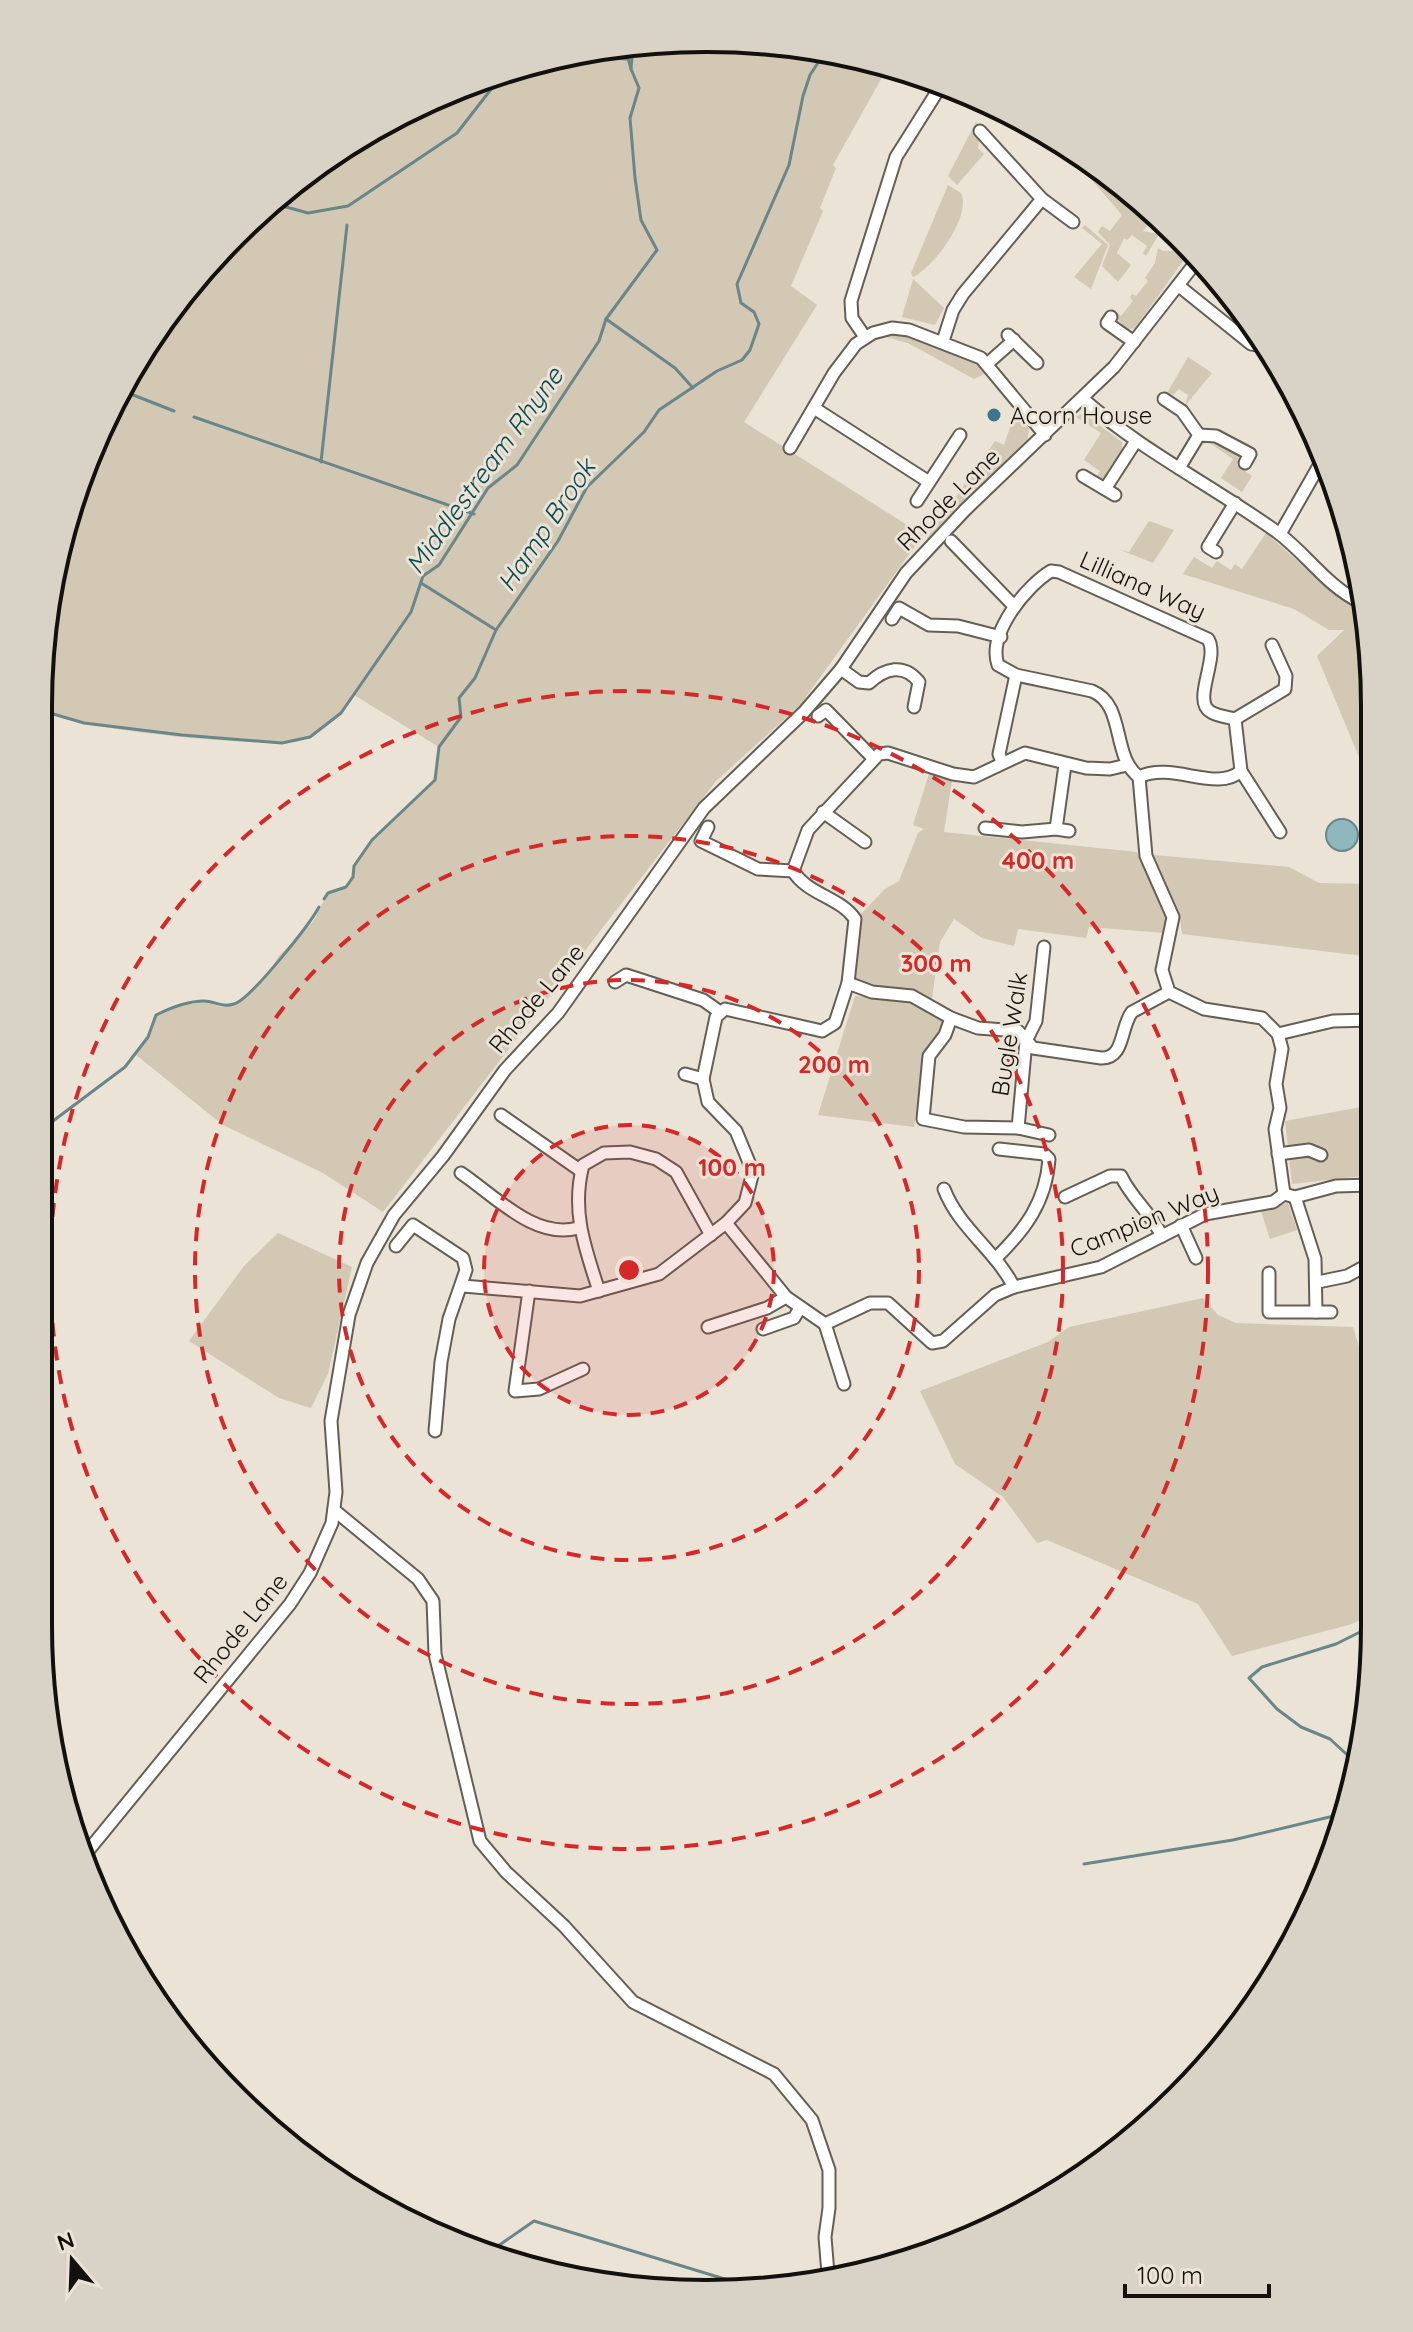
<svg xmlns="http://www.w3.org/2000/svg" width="1413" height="2332" font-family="Quicksand,sans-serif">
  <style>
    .green { fill: #d2c8b4 }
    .water { fill: #8eb8be; stroke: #698689; stroke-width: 2 }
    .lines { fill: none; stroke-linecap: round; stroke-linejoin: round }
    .stream { stroke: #698689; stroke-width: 3 }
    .street-casing { stroke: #645f54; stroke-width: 15 }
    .street { stroke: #fff; stroke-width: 11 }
    .ring { fill: none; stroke: #d62828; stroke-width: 4; stroke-dasharray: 14 10 }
    .poi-dot { fill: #3c758e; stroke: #eae3d6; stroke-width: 3 }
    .labels { text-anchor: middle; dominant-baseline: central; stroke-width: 6; stroke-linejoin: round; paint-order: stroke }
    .poi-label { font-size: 24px; fill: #13110d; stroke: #eae3d6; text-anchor: start }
    .street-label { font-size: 24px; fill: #13110d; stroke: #eae3d6 }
    .water-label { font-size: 26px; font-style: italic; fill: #074950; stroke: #eae3d6 }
    .rim { fill: none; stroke: #13110d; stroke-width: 4 }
    .centre { fill: #d62828; stroke: #eae3d6; stroke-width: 4 }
    .ring-label { font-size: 24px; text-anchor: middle; font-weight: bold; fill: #d62828; stroke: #eae3d6; stroke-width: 6; stroke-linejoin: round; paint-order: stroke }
  </style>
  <rect width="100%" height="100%" fill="#eae3d6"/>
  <g class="green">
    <path d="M750 39 889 65 833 165 836 168 820 208 823 211 791 286 817 305 744 422 923 535 800 705 716 781 383 1212 323 1173 223 1125 136 1055 148 1037 156 1015 170 1008 205 1001 222 1007 239 1003 266 977 278 957 313 922 328 893 346 887 353 877 354 866 372 840 435 780 439 747 354 695C343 710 328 728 310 737 279 751 122 732 84 723 70 719 57 713 43 710L44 620 89 451 176 300 265 204 372 128 491 74 619 44Z"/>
    <path d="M976 122 981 127 978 148 984 154 957 185 948 176Z"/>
    <path d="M1060 143 1113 176 1131 193 1128 198 1167 228 1163 233 1147 226 1143 231 1159 234 1146 256 1143 253 1147 246 1132 235 1127 240 1124 238 1117 253 1131 265 1118 282 1102 266 1110 245 1098 232 1102 226 1110 231 1122 215Z"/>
    <path d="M948 185 961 193C972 216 934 267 913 277L911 273Z"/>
    <path d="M1085 225 1108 245 1091 289 1074 277 1102 244 1082 228Z"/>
    <path d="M1158 248 1163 251 1191 250 1135 328 1127 330 1114 315 1116 312 1121 316 1133 301 1130 297 1132 294 1136 296 1148 281 1145 278 1155 263Z"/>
    <path d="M913 279 944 308 935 325 902 317Z"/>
    <path d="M903 334 972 358 986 373 974 379 908 343 882 336Z"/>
    <path d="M1188 357 1212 373 1185 406 1188 395 1179 389 1173 395 1167 393Z"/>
    <path d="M1083 413 1122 442V451L1102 480 1096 478 1100 471 1084 460 1101 433 1076 417Z"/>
    <path d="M1009 417 1023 418 1029 429 1027 443 931 541 927 538 995 441 1004 445 1012 422Z"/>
    <path d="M1207 441 1239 455 1237 465 1252 476 1242 492 1221 478 1233 459Z"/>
    <path d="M1149 521 1174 530 1153 563 1118 549 1129 552Z"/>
    <path d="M1266 533 1331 591 1363 608 1374 662 1373 791 1317 656 1344 630H1329L1294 609 1183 574 1194 557 1212 568 1217 561 1231 570 1235 564 1242 569Z"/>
    <path d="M931 767 953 774 944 832 1137 852 1166 916 1164 933 1089 927 1086 938 1018 929 1014 946 982 938 954 919 940 942 931 1005 848 983 856 919 885 889 899 881 918 833 924 829 913 825Z"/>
    <path d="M1154 855 1289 867 1319 883 1373 884 1372 957 1182 934 1179 912Z"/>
    <path d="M855 996 913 1001 946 1021 924 1054 914 1127 818 1115Z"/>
    <path d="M1372 1105 1371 1175 1292 1184 1285 1121Z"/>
    <path d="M1288 1203 1297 1230 1270 1239 1261 1211Z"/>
    <path d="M278 1233 352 1267 328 1374 311 1408 279 1398 189 1341 244 1266Z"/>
    <path d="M1203 1298 1218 1315 1236 1323 1353 1327 1371 1386 1370 1615 1352 1624 1232 1656 1198 1604 1047 1540 1037 1543 1003 1497 955 1464 920 1391 1048 1342 1069 1327Z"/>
  </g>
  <circle class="water" cx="1342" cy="835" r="16"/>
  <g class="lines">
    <g class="stream">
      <path d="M624 44 631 69"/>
      <path d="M584 52 626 59"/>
      <path d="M268 202 308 213 348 206 457 133 506 70"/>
      <path d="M606 319 675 368 693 388"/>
      <path d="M123 391 174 411"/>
      <path d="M194 417 474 514"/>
      <path d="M321 462 347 225"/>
      <path d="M421 583 496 630"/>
      <path d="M43 711 84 723 182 735 282 743 310 737 341 713 411 612 423 576 439 565 488 488 517 465 599 341 606 319 657 250 641 220 635 178 630 118 639 88 631 69 633 43"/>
      <path d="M324 899 328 893 346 887 353 877 354 866 372 840 435 780 439 747 461 717 459 698 475 678 496 630 558 541 587 487 644 432 659 410 717 371 742 360 750 350 759 324 754 312 741 303 737 284 789 165 803 96 810 75 825 52"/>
      <path d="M41 1130 125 1067 148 1037 156 1015C170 1008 188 1001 204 1001 215 1001 221 1008 234 1004 250 1000 310 924 319 907"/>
      <path d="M1356 1763 1330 1739 1301 1727 1277 1709 1249 1678 1262 1667 1336 1644 1370 1627"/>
      <path d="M1084 1864 1233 1840 1342 1814"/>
      <path d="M485 2255 534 2221 751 2287"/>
    </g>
    <g class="street-casing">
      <g id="street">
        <path d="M980 131 1042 199 1073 222"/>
        <path d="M1179 286 1251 344 1267 347"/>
        <path d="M1111 317 1107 323 1134 342"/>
        <path d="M1008 335 1037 363"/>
        <path d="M865 337 852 318 851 301 896 157 942 84"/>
        <path d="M943 341 953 310 963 294 1042 199"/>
        <path d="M987 364 1014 340"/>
        <path d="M1083 399C1142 451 1213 486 1277 532 1308 555 1326 586 1362 603"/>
        <path d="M1164 399 1182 411 1199 435"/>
        <path d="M814 408 929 482"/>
        <path d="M790 448 834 373 856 344 873 333 892 328 909 330 981 358 1045 435"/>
        <path d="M1179 468 1199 435 1216 436 1250 454 1245 463"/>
        <path d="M1083 476 1115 495"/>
        <path d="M1105 489 1136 441"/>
        <path d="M917 501 960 435"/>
        <path d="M1280 534 1324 457"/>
        <path d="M951 541 1013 605"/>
        <path d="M1216 552 1208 547 1235 503"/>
        <path d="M892 619 899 608 929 625 958 626 1001 637"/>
        <path d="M841 669 859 682 869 683C885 668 904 663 919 682L914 707"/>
        <path d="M818 716 826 710 872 757"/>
        <path d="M1235 719 1285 689 1286 676 1272 645"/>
        <path d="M1002 762 999 754 1016 675"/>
        <path d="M1065 765 1056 829 1069 831"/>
        <path d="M1139 777C1111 756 1126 705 1092 691L1016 675 998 665C987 634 1026 586 1051 571L1059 572 1208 639C1220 658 1191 701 1211 712 1217 716 1228 717 1235 719L1241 771 1280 832"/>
        <path d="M1139 777 1146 856 1173 917 1162 970 1169 992 1204 1009 1262 1018 1278 1034 1282 1049 1276 1084 1280 1108 1275 1129 1284 1194"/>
        <path d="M1139 777C1173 761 1216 793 1241 771"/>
        <path d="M823 812 865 842"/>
        <path d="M708 827 701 841 758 869 793 871"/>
        <path d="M985 828 1022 832 1056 829"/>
        <path d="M615 982 626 975 703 1000 720 1012"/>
        <path d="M848 983 872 992 912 996 951 1018 978 1028 1018 1031 1033 1048 1101 1058C1125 1059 1120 1027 1132 1012L1169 992"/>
        <path d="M951 1018 945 1035 929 1056 923 1119 964 1127 1018 1128 1049 1135"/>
        <path d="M1278 1034 1333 1021 1372 1020"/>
        <path d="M685 1074 703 1079 716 1017 725 1009 822 1031 835 1023 848 983 855 919C840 897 808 895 793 871L808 830 879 754 888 753 953 774 974 777 1025 753 1086 768 1110 769 1127 765"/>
        <path d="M501 1115 581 1171"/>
        <path d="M1018 1128 1026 1041 1036 1021 1044 947"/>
        <path d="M1278 1154 1309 1150 1321 1155"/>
        <path d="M461 1173C495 1196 535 1240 578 1228"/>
        <path d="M944 1189C959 1228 995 1250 1014 1287"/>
        <path d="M1065 1197 1110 1176H1121C1132 1199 1150 1212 1162 1236"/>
        <path d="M1295 1197 1315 1259 1316 1312"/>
        <path d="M726 1223 786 1297 825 1324 870 1303H888L932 1343 943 1341 995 1295 1014 1287 1101 1267 1205 1214 1273 1202 1284 1194 1295 1197 1336 1186 1371 1185"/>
        <path d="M1181 1225 1196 1258"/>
        <path d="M396 1246 413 1225 463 1258 466 1270 449 1319 441 1362 435 1431"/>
        <path d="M995 1259C1025 1230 1046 1202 1049 1159L1044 1154 999 1149"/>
        <path d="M1269 1273V1312H1331"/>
        <path d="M1318 1282 1347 1276 1371 1263"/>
        <path d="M463 1286 580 1296 659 1274 726 1223 745 1203 753 1172 736 1131 708 1102 703 1079"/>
        <path d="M529 1291 515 1391 539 1389 583 1369"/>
        <path d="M599 1291C585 1248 571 1211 583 1165L604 1153 630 1152 656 1159 676 1172 711 1235"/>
        <path d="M825 1324 844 1384"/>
        <path d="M708 1327 767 1308 786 1297"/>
        <path d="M763 1329 794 1318 800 1308"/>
        <path d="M334 1510 418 1579 433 1601 435 1654 480 1841 506 1872 564 1926 633 2002 774 2074 812 2120 829 2170V2208L825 2237 828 2274"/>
        <path d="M83 1857 290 1604 310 1573 332 1523 336 1492 331 1421 349 1315 367 1263 394 1215 443 1156 505 1070 558 1013 704 808 804 712 841 669 906 573 965 510 1114 367 1200 257"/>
      </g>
    </g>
    <use href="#street" class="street"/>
  </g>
  <circle cx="629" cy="1270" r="145" fill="#d62828" fill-opacity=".12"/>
  <g class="ring">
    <circle cx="629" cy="1270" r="145"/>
    <circle cx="629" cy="1270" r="290"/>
    <circle cx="629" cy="1270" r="434"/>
    <circle cx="629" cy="1270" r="579"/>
  </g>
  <circle class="poi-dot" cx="994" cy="415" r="8"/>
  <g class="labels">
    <g class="poi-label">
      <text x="1010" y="415">Acorn House</text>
    </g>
    <g class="street-label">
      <text transform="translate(948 499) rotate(-45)">Rhode Lane</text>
      <text transform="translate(1143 585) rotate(24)">Lilliana Way</text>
      <text transform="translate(536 998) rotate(-50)">Rhode Lane</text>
      <text transform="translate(1009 1034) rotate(-81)">Bugle Walk</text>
      <text transform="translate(1144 1220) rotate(-22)">Campion Way</text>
      <text transform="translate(240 1628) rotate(-51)">Rhode Lane</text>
    </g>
    <g class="water-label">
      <text transform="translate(484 470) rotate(-54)">Middlestream Rhyne</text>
      <text transform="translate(546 525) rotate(-56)">Hamp Brook</text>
    </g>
  </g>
  <path d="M0 0H1413V2332H0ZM706 52H707A654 654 0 0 1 1361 706V1626A654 654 0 0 1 707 2280H706A654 654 0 0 1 52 1626V706A654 654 0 0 1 706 52Z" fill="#d9d2c6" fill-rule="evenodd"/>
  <path class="rim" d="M706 52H707A654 654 0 0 1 1361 706V1626A654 654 0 0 1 707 2280H706A654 654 0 0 1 52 1626V706A654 654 0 0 1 706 52Z"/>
  <circle cx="629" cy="1270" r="12" class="centre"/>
  <g class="ring-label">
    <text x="1038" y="869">400 m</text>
    <text x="936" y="972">300 m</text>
    <text x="834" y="1073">200 m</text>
    <text x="732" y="1176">100 m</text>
  </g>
  <g transform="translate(72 2260) rotate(341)" stroke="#eae3d6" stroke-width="6" paint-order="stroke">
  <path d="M0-6L14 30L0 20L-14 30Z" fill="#13110d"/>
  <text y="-12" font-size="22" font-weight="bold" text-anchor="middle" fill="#13110d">N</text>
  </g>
  <path d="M1125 2284v12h144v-12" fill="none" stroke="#13110d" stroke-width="4"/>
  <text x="1137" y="2284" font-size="24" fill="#13110d" stroke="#eae3d6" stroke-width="6" paint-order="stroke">100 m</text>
</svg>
